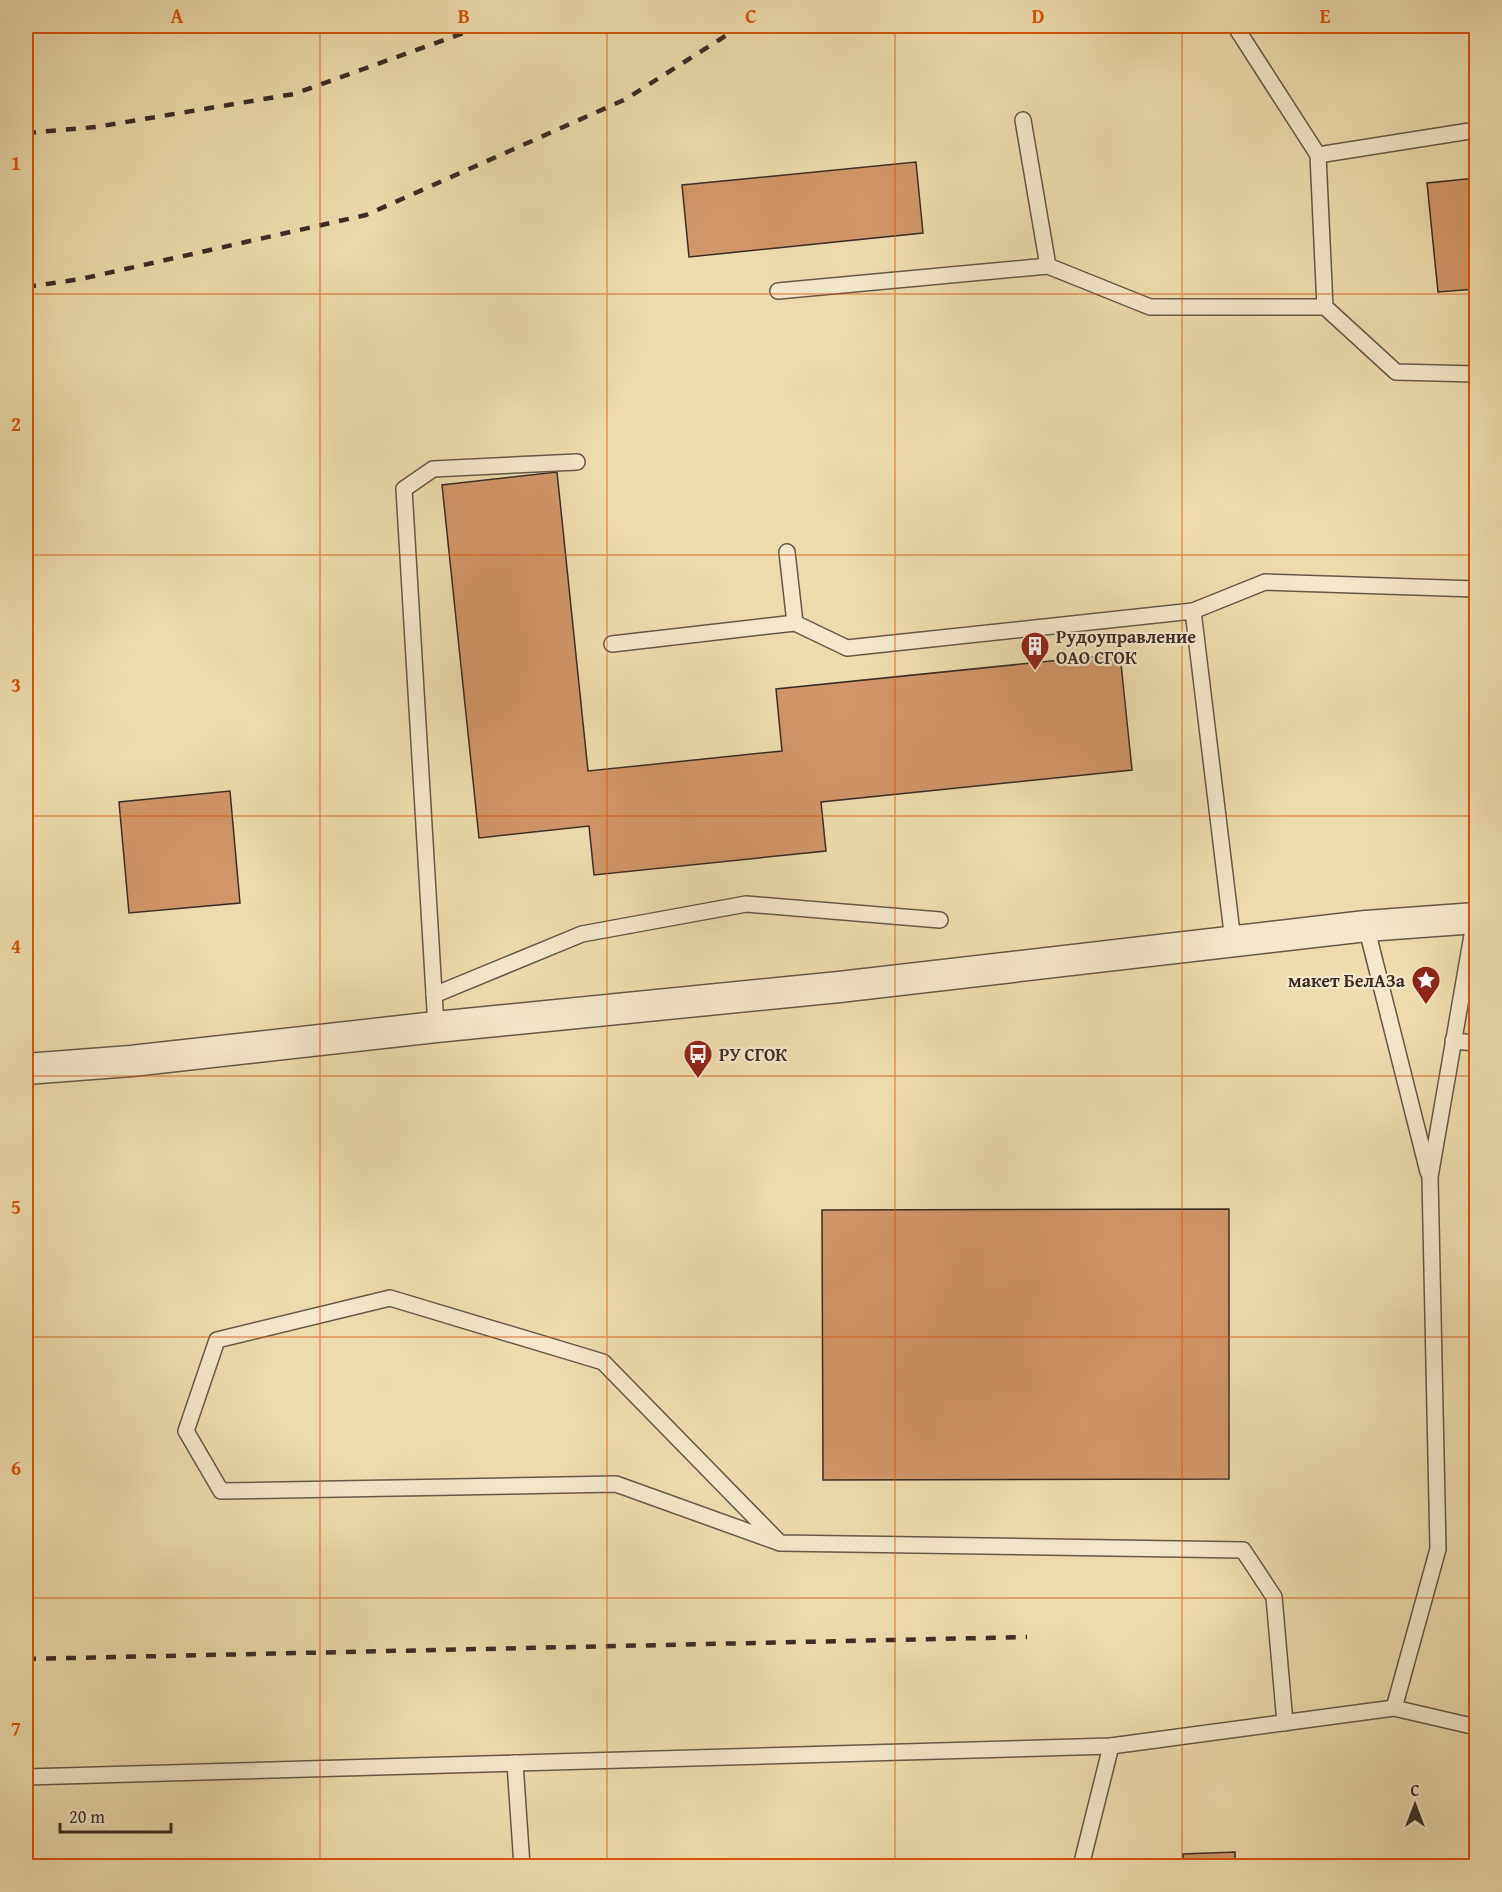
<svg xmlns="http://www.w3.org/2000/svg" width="1502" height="1892" font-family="'Gentium Book Plus',serif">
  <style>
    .building { fill: #d19669; stroke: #3a2c25; stroke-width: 1.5 }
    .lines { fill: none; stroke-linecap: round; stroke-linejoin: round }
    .lane-casing { stroke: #675847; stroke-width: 18 }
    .street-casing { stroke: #675847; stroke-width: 33 }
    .lane { stroke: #f5e8ca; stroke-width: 15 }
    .street { stroke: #f5e8ca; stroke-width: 30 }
    .rail { stroke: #3a2c25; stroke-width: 4.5; stroke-dasharray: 10 10; stroke-linecap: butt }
    .grid { fill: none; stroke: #d7540e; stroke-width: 1.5; stroke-opacity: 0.55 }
    .labels { text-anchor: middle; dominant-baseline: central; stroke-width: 4.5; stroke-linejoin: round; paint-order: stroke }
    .poi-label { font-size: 18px; font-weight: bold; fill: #3a2c25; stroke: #f5e8ca; text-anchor: start }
    .neatline { fill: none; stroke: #d7540e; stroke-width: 2 }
    .grid-label { font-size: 20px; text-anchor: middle; font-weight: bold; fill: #d7540e }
  </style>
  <rect width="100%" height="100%" fill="#efdcae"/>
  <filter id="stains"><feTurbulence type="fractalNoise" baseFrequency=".00333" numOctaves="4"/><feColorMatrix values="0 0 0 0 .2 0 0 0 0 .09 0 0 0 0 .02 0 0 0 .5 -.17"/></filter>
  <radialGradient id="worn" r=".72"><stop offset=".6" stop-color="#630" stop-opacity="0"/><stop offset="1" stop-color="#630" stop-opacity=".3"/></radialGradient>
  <g class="building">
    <path d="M916 162 923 233 689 257 682 185Z"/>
    <path d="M1476 178V289L1438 292 1427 183Z"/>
    <path d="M557 472 588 771 782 751 776 689 1120 654 1132 770 821 802 826 851 594 875 589 826 479 838 442 485Z"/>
    <path d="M230 791 240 903 129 913 119 802Z"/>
    <path d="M1229 1209V1479L823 1480 822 1210Z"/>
    <path d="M1235 1852V1866H1183V1854Z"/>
  </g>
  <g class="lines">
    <g class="lane-casing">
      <g id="lane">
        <path d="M1235 26 1318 155 1476 130"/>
        <path d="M1023 120 1048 266 1150 307H1325"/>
        <path d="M1318 155 1325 307 1396 372 1476 374"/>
        <path d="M778 291 1048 266"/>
        <path d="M787 552 795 623"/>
        <path d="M1193 611 1265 582 1476 589"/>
        <path d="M612 644 795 623 847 648 1193 611 1233 941"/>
        <path d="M1366 926 1428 1172"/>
        <path d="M434 995 582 934 746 904 940 920"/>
        <path d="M436 1027 404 489 433 469 577 462"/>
        <path d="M1453 1041 1476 1043"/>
        <path d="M780 1543 616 1484 221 1491 186 1431 217 1340 390 1298 603 1362 780 1543 1243 1550 1274 1597 1285 1723"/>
        <path d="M1394 1708 1476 1727"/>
        <path d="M515 1763 522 1866"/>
        <path d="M26 1777 1111 1746 1394 1708 1438 1549 1430 1177 1475 918"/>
        <path d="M1081 1866 1111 1746"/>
      </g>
    </g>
    <g class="street-casing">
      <path id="street" d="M26 1069 131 1061 436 1027 839 987 1366 926 1476 918"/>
    </g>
    <use href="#lane" class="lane"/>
    <use href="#street" class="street"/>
    <g class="rail">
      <path d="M26 133 96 127 294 94 483 26"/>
      <path d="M26 287 81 279 366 215 626 99 741 26"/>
      <path d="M26 1659 1027 1637"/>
    </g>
  </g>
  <path class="grid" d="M320 26V1866M607 26V1866M895 26V1866M1182 26V1866M26 294H1476M26 555H1476M26 816H1476M26 1076H1476M26 1337H1476M26 1598H1476"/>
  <defs>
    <g id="building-pin" transform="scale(1.5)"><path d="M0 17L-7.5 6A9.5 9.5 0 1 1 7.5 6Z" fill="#8f2418" stroke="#f5e8ca"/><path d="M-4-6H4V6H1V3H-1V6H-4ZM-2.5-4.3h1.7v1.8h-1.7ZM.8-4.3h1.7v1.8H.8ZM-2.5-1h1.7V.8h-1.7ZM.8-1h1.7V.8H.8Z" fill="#fff"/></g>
    <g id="sight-pin" transform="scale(1.5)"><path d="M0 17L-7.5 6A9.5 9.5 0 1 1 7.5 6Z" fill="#8f2418" stroke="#f5e8ca"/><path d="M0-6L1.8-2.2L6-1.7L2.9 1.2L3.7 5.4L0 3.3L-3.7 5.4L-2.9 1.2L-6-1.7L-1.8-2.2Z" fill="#fff"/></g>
    <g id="bus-pin" transform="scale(1.5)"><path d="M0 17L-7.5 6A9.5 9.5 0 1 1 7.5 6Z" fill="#8f2418" stroke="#f5e8ca"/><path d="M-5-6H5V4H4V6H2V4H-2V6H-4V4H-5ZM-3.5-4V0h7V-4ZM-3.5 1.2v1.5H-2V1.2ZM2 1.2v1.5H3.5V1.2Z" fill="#fff"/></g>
  </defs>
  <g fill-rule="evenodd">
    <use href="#building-pin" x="1035" y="646"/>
    <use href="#sight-pin" x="1426" y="980"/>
    <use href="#bus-pin" x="698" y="1054"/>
  </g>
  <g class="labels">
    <g class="poi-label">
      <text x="1056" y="636">Рудоуправление<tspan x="1056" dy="21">ОАО СГОК</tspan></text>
      <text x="1405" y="980" text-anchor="end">макет БелАЗа</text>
      <text x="719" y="1054">РУ СГОК</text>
    </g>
  </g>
  <rect width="1502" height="1892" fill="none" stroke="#efdcae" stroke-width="66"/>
  <g transform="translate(1415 1805)" stroke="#f5e8ca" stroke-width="4.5" paint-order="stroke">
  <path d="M0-4.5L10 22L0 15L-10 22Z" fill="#3a2c25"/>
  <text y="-9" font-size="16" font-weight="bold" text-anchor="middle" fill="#3a2c25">С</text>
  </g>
  <path d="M60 1823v9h111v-9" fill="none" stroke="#3a2c25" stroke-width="3"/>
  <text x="69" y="1823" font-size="18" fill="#3a2c25" stroke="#f5e8ca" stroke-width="4.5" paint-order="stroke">20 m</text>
  <rect x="33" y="33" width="1436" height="1826" class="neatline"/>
  <g class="grid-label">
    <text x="177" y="23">A</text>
    <text x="464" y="23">B</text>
    <text x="751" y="23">C</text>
    <text x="1038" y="23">D</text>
    <text x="1325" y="23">E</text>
    <text x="16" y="170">1</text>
    <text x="16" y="431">2</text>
    <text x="16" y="692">3</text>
    <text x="16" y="953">4</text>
    <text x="16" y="1214">5</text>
    <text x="16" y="1475">6</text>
    <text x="16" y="1735">7</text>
  </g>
  <rect width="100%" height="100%" filter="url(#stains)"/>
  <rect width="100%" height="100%" fill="url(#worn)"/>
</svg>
